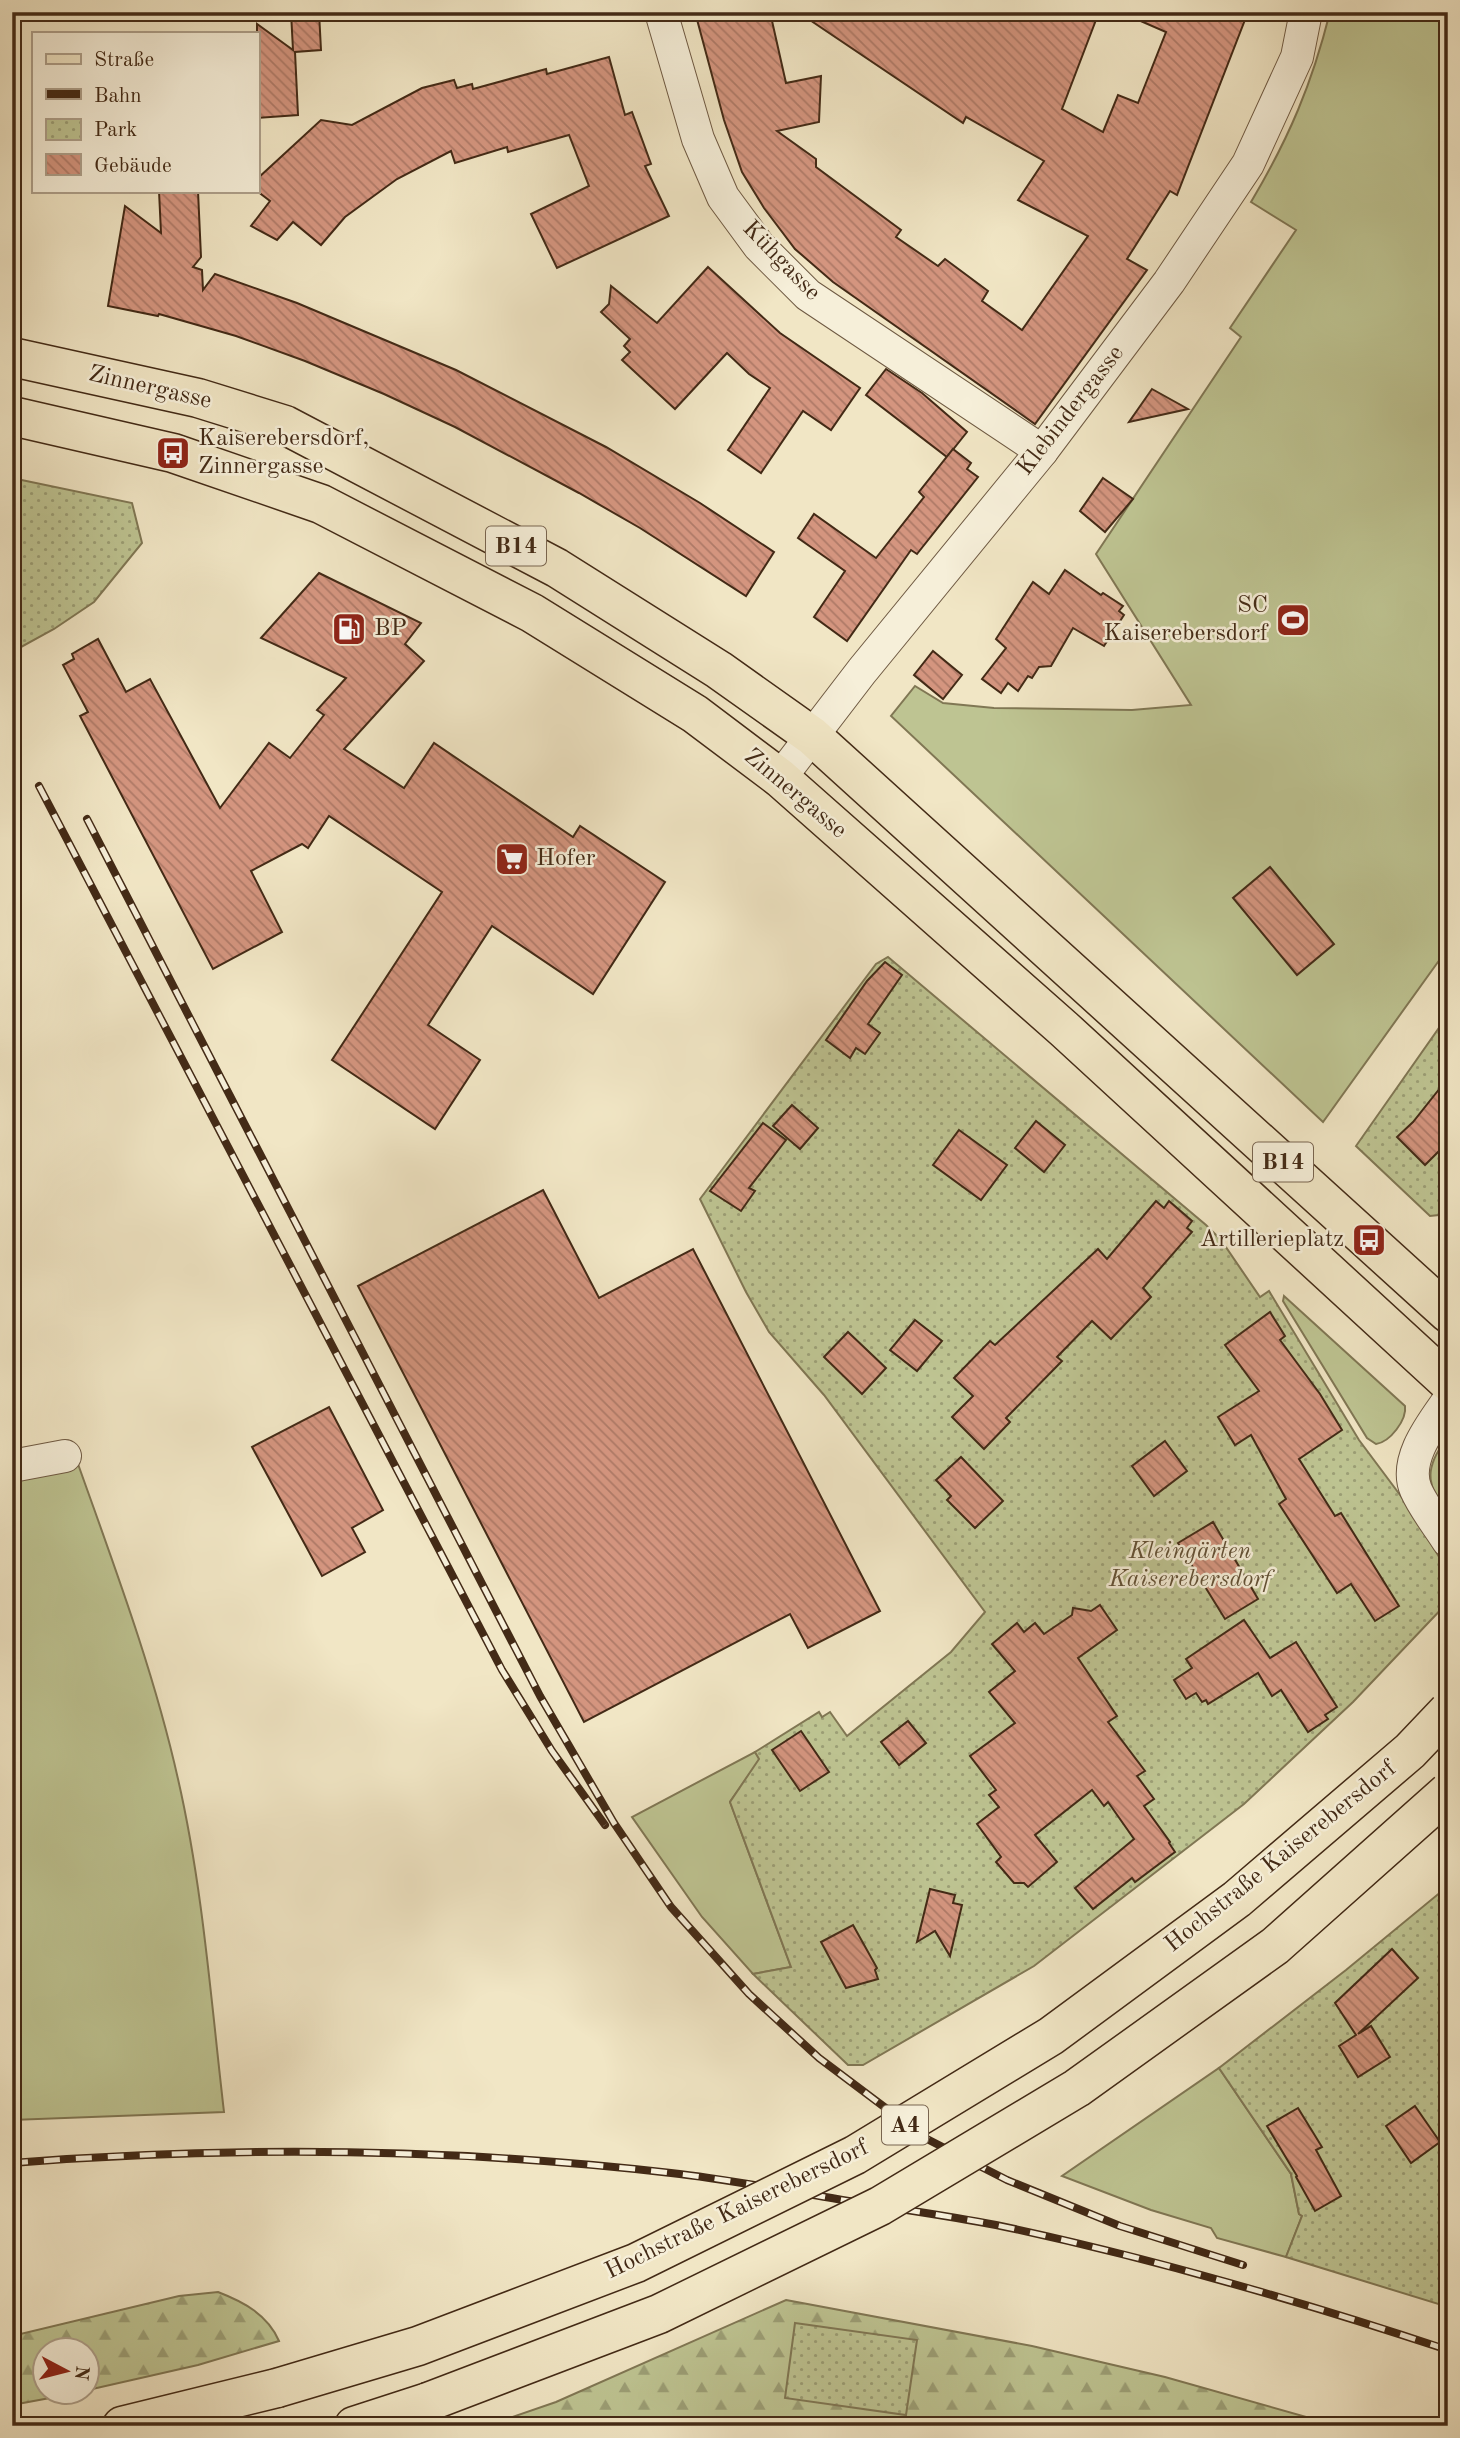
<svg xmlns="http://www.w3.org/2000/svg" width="1460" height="2438" font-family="'Old Standard TT',serif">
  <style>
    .grass { fill: #bec492; stroke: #807754; stroke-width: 2 }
    .forest { fill: url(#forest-firs); stroke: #807754; stroke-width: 2 }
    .park { fill: url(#park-dots); stroke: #807754; stroke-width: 2 }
    .building { fill: url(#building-back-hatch); stroke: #432a16; stroke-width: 2 }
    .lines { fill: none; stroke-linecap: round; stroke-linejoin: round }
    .minor-casing { stroke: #6e5942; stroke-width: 34 }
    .major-casing { stroke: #432a16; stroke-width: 41 }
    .highway-casing { stroke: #432a16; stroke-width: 41 }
    .minor { stroke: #f6efd9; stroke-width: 32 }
    .major { stroke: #f1e6c5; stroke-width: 38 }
    .highway { stroke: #f1e6c5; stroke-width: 38 }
    .rail-casing { stroke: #432a16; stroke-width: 8 }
    .rail { stroke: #f6efd9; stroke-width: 5; stroke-dasharray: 16; stroke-linecap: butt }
    .highway-bridge-casing { stroke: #432a16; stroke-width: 41; stroke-linecap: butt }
    .highway-bridge { stroke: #f1e6c5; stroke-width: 38 }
    .labels { text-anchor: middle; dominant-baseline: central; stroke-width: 5; stroke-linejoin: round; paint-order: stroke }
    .shield { fill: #f6efd9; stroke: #796550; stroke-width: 2 }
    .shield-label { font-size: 23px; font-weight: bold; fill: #432a16 }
    .street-label { font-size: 24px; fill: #432a16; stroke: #f6efd9 }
    .poi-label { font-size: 24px; fill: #432a16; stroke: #f6efd9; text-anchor: start }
    .park-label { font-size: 24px; font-style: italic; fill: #625035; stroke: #f6efd9 }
  </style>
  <defs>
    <pattern id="forest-firs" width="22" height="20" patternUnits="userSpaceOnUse" patternTransform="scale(1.75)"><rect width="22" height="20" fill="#bec492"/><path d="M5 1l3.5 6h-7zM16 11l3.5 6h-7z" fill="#9c9f76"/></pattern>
    <pattern id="park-dots" width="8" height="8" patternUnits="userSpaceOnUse" patternTransform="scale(1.75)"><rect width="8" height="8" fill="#bec492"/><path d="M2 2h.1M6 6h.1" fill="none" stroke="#9c9f76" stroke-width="1.8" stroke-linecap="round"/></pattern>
    <pattern id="building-back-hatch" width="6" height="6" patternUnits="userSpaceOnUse" patternTransform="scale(1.75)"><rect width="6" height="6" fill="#d4957f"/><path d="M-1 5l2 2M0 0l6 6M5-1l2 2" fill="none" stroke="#ae7a67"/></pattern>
  </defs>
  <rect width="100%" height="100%" fill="#f1e6c5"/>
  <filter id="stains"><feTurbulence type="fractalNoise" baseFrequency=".00286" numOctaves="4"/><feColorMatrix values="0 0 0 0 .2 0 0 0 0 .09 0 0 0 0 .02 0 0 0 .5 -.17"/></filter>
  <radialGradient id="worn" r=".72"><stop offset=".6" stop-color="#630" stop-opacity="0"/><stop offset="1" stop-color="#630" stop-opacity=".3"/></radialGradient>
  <g class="grass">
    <path d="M1330 12H1448V948L1323 1122 891 716 915 686 943 703 994 708 1132 710 1191 705 1096 554 1241 337 1230 328 1296 230 1251 202C1289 138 1312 84 1330 12Z"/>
    <path d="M1284 1296 1405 1406C1407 1420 1390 1442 1376 1444L1367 1438 1283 1301Z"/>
    <path d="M1442 1445 1448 1449V1519C1432 1489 1421 1476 1442 1445Z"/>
    <path d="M78 1464C115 1568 154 1672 178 1779 203 1888 211 2001 224 2112L12 2120V1476Z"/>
    <path d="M755 1752 760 1759 730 1802 791 1967 753 1974 702 1917 632 1817Z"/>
    <path d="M1219 2068 1291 2174 1299 2214 1302 2216 1286 2257 1217 2238 1211 2228 1151 2210 1062 2176Z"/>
  </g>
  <g class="forest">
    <path d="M218 2292C244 2302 268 2315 279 2341L198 2365 88 2390V2350H46V2392L77 2393 12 2405V2336L179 2296Z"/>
    <path d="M786 2300 1032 2346 1165 2377 1338 2426H486L556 2402Z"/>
  </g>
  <g class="park">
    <path d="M12 478 132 503 142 543 94 602 54 629 12 652Z"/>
    <path d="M888 957 1206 1225 1221 1240 1260 1297 1269 1291 1359 1440 1412 1511 1448 1572V1602L1353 1702 1244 1804 1034 1966 863 2065H848L753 1974 791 1967 730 1802 759 1759 755 1752 819 1712 822 1717 830 1712 847 1736 951 1652 985 1612 824 1395 769 1332 746 1292 700 1199 876 964Z"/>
    <path d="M1448 1015V1214L1430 1216 1356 1146Z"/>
    <path d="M1448 1886V2307L1286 2257 1302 2216 1299 2214 1291 2174 1219 2068 1346 1970Z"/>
    <path d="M795 2323 917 2340 906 2415 785 2398Z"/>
  </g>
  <g class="building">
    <path d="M291 12H319L321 50 295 52 298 115 257 118V24L293 50Z"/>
    <path d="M695 12H770L786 83 821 76 819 122 777 131 816 159V167L901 230 896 237 938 266 945 259 988 291 982 301 1022 330 1088 236 1018 200 1044 161 966 117 963 123 798 12H1099L1062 109 1103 132 1118 95 1138 103 1166 32 1120 12H1248L1177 195 1170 191 1127 259 1147 270 1035 424 833 282 795 249 764 208 742 172 724 120Z"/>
    <path d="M609 57 625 115 632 112 651 164 645 166 669 216 557 268 531 214 589 186 569 135 508 152 507 147 455 163 451 151 397 179 345 217 321 245 293 222 277 240 251 226 270 201 257 191V179L321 120 352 125 422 88 454 80 457 88 472 84 473 89 546 69 547 74Z"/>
    <path d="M159 191H198L201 257 193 267 202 270 203 290 215 274 297 303 456 370 606 447 700 503 774 552 746 596 640 528 579 493 455 427 384 394 305 361 236 336 159 314 158 316 108 306 125 206 161 233Z"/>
    <path d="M708 267 780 333 860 388 831 430 803 411 761 473 728 450 770 388 749 374 727 353 675 409 622 360 630 352 624 346 630 339 601 312 609 304 611 286 657 323Z"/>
    <path d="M886 369 922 393 967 432 947 457 866 395Z"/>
    <path d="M1152 389 1188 409 1129 422Z"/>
    <path d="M953 449 971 463 967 469 978 477 917 554 911 550 847 641 814 617 845 571 798 538 814 514 876 558 924 497 919 492Z"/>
    <path d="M1103 478 1133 499 1105 532 1080 511Z"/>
    <path d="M1065 570 1101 595 1103 593 1123 606 1119 611 1124 615 1104 646 1073 628 1051 666 1039 667 1032 678 1028 676 1018 691 1008 683 1001 693 982 679 1006 648 996 639 1033 582 1049 594Z"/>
    <path d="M319 573 421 623 405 644 424 661 344 749 404 788 434 743 573 837 580 826 665 882 593 994 492 926 428 1025 480 1060 435 1129 332 1060 442 892 329 816 308 848 302 844 251 871 282 932 213 969 80 716 88 712 63 665 74 659 72 654 98 639 126 692 150 679 220 808 269 743 290 758 324 715 317 710 346 678 261 638Z"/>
    <path d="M933 651 962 675 943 699 914 675Z"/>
    <path d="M1270 867 1334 944 1297 975 1233 898Z"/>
    <path d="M885 962 902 975 868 1024 880 1033 865 1054 856 1048 850 1058 826 1040 867 981Z"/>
    <path d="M1448 1078V1142L1425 1165 1397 1137 1413 1122Z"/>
    <path d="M792 1105 818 1128 800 1149 773 1126Z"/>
    <path d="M1036 1121 1065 1145 1044 1172 1015 1148Z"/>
    <path d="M763 1123 786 1140 749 1188 755 1191 741 1211 710 1191Z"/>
    <path d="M959 1130 1007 1165 981 1200 933 1165Z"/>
    <path d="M543 1190 599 1298 693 1249 880 1611 808 1648 790 1614 584 1722 358 1286Z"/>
    <path d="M1156 1201 1164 1208 1169 1201 1192 1221 1187 1228 1192 1232 1143 1288 1151 1297 1111 1339 1092 1321 1057 1357 1062 1361 1006 1418 1010 1422 984 1449 952 1417 973 1396 954 1378 990 1341 995 1345 1098 1249 1107 1259Z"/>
    <path d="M1270 1312 1285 1336 1280 1340 1320 1394 1342 1430 1299 1459 1335 1516 1341 1513 1399 1606 1375 1621 1351 1584 1337 1593 1279 1504 1286 1499 1251 1435 1235 1445 1218 1417 1259 1391 1225 1345Z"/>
    <path d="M915 1320 942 1341 917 1371 890 1350Z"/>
    <path d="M848 1332 886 1368 862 1394 824 1357Z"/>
    <path d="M329 1407 383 1510 352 1528 365 1552 322 1576 252 1447Z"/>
    <path d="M1165 1441 1187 1471 1154 1496 1132 1466Z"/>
    <path d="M961 1457 1003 1501 975 1528 947 1500 951 1496 936 1480Z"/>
    <path d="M1213 1522 1258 1599 1225 1619 1178 1543Z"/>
    <path d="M1100 1605 1117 1630 1078 1658 1117 1716 1108 1722 1145 1771 1137 1776 1154 1799 1144 1806 1170 1842 1169 1843 1175 1852 1135 1882 1132 1878 1093 1909 1075 1888 1134 1839 1108 1802 1104 1806 1092 1790 1035 1835 1057 1862 1028 1887 1024 1883H1014L996 1862 1001 1857 977 1824 999 1807 989 1795 996 1790 970 1756 1015 1723 989 1692 1015 1671 992 1644 1017 1623 1024 1632 1035 1623 1044 1634 1072 1615 1073 1608 1091 1611Z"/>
    <path d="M1244 1620 1270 1658 1296 1642 1337 1707 1325 1715 1328 1719 1308 1732 1281 1690 1272 1696 1258 1673 1208 1704 1206 1700 1202 1702 1196 1693 1186 1699 1174 1680 1192 1668 1186 1659Z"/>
    <path d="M908 1721 926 1743 899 1765 881 1742Z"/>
    <path d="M801 1731 829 1772 800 1791 772 1750Z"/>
    <path d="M930 1889 955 1895 953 1903 962 1905 950 1956 935 1931 917 1942Z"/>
    <path d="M853 1925 877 1968 875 1970 878 1979 846 1988 821 1942Z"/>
    <path d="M1392 1949 1418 1978 1358 2034 1371 2026 1390 2057 1358 2077 1339 2046 1356 2035 1335 2003Z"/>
    <path d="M1415 2106 1440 2142 1411 2163 1386 2126Z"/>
    <path d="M1298 2108 1322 2147 1316 2150 1341 2196 1315 2211 1296 2177 1297 2176 1267 2126Z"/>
  </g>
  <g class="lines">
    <g class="minor-casing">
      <g id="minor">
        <path d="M661 12 698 139 723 197 759 246 808 295 1042 451"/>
        <path d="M780 778 862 671 1042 451 1169 282 1248 164 1297 57 1306 12"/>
        <path d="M1448 1401C1432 1424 1403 1460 1416 1490 1424 1508 1438 1525 1448 1541"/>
        <path d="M12 1466 65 1456"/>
      </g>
    </g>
    <g class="major-casing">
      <g id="major">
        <path d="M12 357 198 398 285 425 557 568 719 670 812 736 1448 1313"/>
        <path d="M12 416 173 453 321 504 532 613 695 714 780 778 1064 1029 1448 1382"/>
      </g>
    </g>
    <g class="highway-casing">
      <g id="highway">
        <path d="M122 2426 277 2388"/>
        <path d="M354 2426 428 2402"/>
      </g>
    </g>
    <use href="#minor" class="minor"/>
    <use href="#major" class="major"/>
    <use href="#highway" class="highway"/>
    <g class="rail-casing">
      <g id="rail">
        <path d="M39 786 502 1670 552 1751 605 1825"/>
        <path d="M87 819 540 1696 614 1823 671 1907 749 1994 819 2058 927 2139 1007 2180 1120 2226 1243 2265"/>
        <path d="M12 2163C230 2146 453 2148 671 2173 726 2179 782 2190 837 2199 890 2208 944 2215 996 2225 1148 2257 1300 2301 1448 2350"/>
      </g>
    </g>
    <use href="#rail" class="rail"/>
    <g class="highway-bridge-casing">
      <g id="highway-bridge">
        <path d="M277 2388 418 2346 636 2263 855 2155 1051 2036 1237 1899 1410 1751 1448 1711"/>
        <path d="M428 2402 659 2314 880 2206 1077 2088 1275 1946 1448 1792"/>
      </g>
    </g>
    <use href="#highway-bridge" class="highway-bridge"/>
  </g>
  <defs>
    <g id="bus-square" transform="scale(1.75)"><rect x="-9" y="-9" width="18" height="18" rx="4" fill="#8f2418" stroke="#f6efd9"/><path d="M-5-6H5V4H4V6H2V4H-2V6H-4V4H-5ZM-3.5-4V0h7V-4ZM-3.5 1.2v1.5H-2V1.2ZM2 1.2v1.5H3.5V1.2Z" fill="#fff"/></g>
    <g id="stadium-square" transform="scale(1.75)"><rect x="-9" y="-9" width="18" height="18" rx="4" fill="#8f2418" stroke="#f6efd9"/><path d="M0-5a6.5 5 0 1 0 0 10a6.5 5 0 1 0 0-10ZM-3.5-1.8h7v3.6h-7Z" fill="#fff"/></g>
    <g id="fuel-square" transform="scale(1.75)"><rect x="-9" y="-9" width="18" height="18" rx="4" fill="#8f2418" stroke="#f6efd9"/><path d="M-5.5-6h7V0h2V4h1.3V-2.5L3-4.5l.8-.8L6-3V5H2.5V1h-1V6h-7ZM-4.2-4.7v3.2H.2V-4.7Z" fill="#fff"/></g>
    <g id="supermarket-square" transform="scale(1.75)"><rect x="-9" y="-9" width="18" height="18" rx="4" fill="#8f2418" stroke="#f6efd9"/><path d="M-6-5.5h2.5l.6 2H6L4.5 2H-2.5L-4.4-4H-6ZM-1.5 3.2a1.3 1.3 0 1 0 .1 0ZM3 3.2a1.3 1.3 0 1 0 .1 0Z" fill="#fff"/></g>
  </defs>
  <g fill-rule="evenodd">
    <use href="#bus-square" x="173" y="453"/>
    <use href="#stadium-square" x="1293" y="620"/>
    <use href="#fuel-square" x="349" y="629"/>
    <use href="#supermarket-square" x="512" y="859"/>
    <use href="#bus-square" x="1369" y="1240"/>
  </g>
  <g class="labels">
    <g class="shield">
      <rect x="486" y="526.5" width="60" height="39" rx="5"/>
      <rect x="1253" y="1142.5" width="60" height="39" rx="5"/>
      <rect x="882" y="2105.5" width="46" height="39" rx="5"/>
    </g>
    <g class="shield-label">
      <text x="516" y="546">B14</text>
      <text x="1283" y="1162">B14</text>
      <text x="905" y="2125">A4</text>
    </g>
    <g class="street-label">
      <text transform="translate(781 261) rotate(46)">Kühgasse</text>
      <text transform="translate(150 388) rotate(13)">Zinnergasse</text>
      <text transform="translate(1071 411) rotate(-52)">Klebindergasse</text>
      <text transform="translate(795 794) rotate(40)">Zinnergasse</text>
      <text transform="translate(1281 1857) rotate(-39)">Hochstraße Kaiserebersdorf</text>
      <text transform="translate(737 2210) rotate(-26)">Hochstraße Kaiserebersdorf</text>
    </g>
    <g class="poi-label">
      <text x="198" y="439">Kaiserebersdorf,<tspan x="198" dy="28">Zinnergasse</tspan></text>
      <text x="1268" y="606" text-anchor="end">SC<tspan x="1268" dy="28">Kaiserebersdorf</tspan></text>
      <text x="374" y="629">BP</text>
      <text x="536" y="859">Hofer</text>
      <text x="1344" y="1240" text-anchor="end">Artillerieplatz</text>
    </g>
    <g class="park-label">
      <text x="1190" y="1552">Kleingärten<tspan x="1190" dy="28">Kaiserebersdorf</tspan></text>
    </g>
  </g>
  <rect width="1460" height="2438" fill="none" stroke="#f1e6c5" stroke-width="42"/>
  <rect x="14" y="14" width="1432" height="2410" fill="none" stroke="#432a16" stroke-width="3.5"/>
  <rect x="21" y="21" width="1418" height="2396" fill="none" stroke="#432a16" stroke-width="2"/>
  <rect x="32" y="32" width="228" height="161" fill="#f6efd9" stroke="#aea08b" stroke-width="2"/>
  <rect x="46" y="54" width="35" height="10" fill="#f1e6c5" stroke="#aea08b" stroke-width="2"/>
  <text x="94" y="66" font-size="21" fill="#432a16">Straße</text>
  <rect x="46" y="89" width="35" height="10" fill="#432a16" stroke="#aea08b" stroke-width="2"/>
  <text x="94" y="102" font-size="21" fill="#432a16">Bahn</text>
  <rect x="46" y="119" width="35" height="21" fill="url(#park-dots)" stroke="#aea08b" stroke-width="2"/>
  <text x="94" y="136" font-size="21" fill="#432a16">Park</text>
  <rect x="46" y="154" width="35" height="21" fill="url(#building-back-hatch)" stroke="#aea08b" stroke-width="2"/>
  <text x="94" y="172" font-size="21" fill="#432a16">Gebäude</text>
  <g transform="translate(66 2371) rotate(97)"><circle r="33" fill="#f6efd9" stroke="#aea08b" stroke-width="2"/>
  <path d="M0-5L12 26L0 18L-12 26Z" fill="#8f2418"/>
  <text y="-10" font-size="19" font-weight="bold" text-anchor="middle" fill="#432a16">N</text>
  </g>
  <rect width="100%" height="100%" filter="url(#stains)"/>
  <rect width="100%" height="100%" fill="url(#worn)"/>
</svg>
